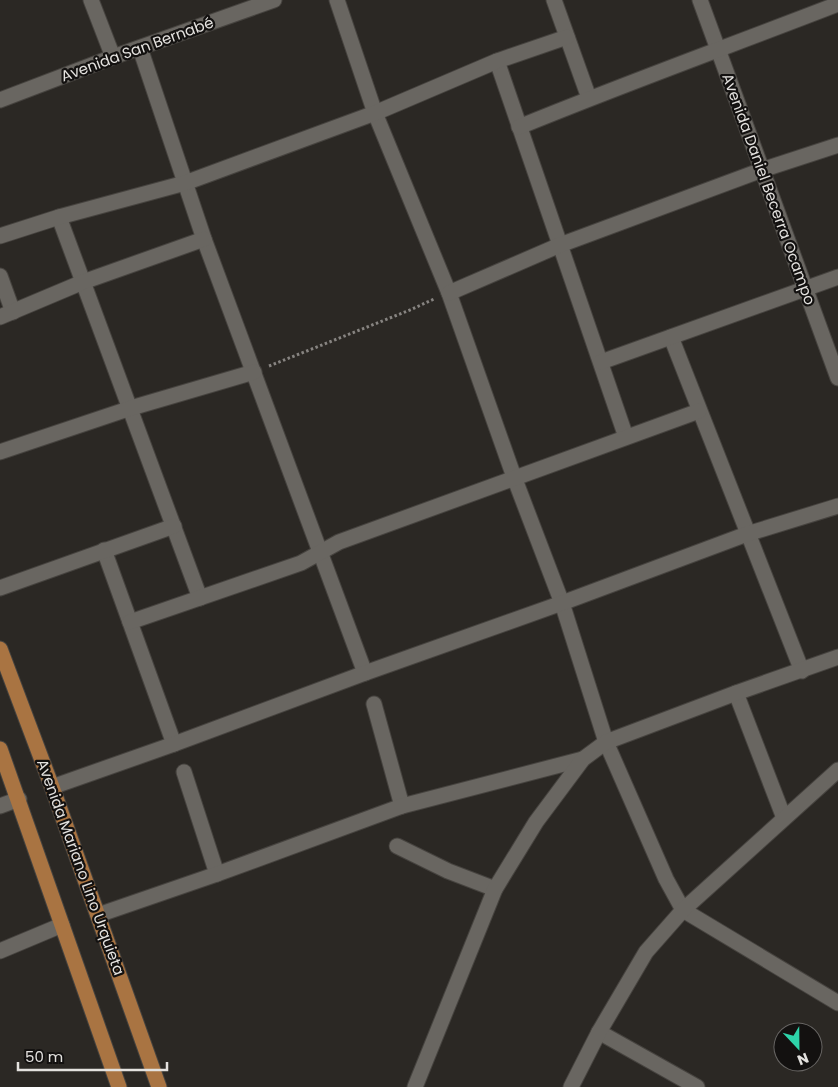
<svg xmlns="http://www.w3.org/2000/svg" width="838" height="1087" font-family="Poppins,sans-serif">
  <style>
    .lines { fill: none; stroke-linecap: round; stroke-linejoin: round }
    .minor-casing { stroke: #46433f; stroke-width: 17 }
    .major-casing { stroke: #46433f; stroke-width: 17 }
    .path { stroke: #878481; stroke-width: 3; stroke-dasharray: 2.5 2.5; stroke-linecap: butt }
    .minor { stroke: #696661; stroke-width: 15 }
    .major { stroke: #a97442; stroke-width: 15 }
    .labels { text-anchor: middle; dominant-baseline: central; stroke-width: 4.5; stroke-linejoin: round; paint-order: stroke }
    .street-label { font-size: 15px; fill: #e4e2df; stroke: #131110 }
  </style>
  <rect width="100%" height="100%" fill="#2b2824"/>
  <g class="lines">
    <g class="minor-casing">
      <g id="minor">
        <path d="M91 0 113 57"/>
        <path d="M337 0 375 113 449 293 514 477 562 603 606 742 666 879 683 910 838 1003"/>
        <path d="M554 0 589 98"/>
        <path d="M700 0 838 378"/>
        <path d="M140 48 204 239 365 673"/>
        <path d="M497 61 626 437"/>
        <path d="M0 100 113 57 274 0"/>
        <path d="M519 127C624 84 732 45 838 4"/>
        <path d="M59 217 200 598"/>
        <path d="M0 236 59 217 185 183 375 113 497 61 567 37"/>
        <path d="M0 276 13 312"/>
        <path d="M449 293 560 245 762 170 838 145"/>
        <path d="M0 317 83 282 204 239"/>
        <path d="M671 337 802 671"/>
        <path d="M601 362 838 277"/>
        <path d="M0 452 131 408 254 372"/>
        <path d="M104 550 174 744"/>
        <path d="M0 588 174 526"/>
        <path d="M130 622 301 563 339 542 699 411"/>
        <path d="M736 693 784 818"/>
        <path d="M374 704 402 806"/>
        <path d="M184 772 217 874"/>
        <path d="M52 787 174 744 365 673 562 603 747 534 838 506"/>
        <path d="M0 806 19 799"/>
        <path d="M397 846 448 871 495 889"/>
        <path d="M98 915 217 874 402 806 583 759"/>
        <path d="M0 951 62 925"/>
        <path d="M599 1032 697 1087"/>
        <path d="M415 1087 495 889 536 822 583 759 606 742 736 693 838 657"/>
        <path d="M571 1087 599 1032 646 952 683 910 838 770"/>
      </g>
    </g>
    <g class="major-casing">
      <g id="major">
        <path d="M0 649 52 787 159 1087"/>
        <path d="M0 749 119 1087"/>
      </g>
    </g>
    <path class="path" d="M269 366 410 310 434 299"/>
    <use href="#minor" class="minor"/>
    <use href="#major" class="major"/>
  </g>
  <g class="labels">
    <g class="street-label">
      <text transform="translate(137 49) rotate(-20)">Avenida San Bernabé</text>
      <text transform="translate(769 189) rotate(70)">Avenida Daniel Becerra Ocampo</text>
      <text transform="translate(81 867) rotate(70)">Avenida Mariano Lino Urquieta</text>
    </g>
  </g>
  <g transform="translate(798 1047) rotate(158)"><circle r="24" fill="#131110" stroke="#676563"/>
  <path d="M0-4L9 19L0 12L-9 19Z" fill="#2ed4aa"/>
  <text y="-8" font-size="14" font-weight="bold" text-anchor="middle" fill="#e4e2df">N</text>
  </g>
  <path d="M18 1062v8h149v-8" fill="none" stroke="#e4e2df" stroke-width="2.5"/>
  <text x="25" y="1062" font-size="15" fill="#e4e2df" stroke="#131110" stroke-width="4" paint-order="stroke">50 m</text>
</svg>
